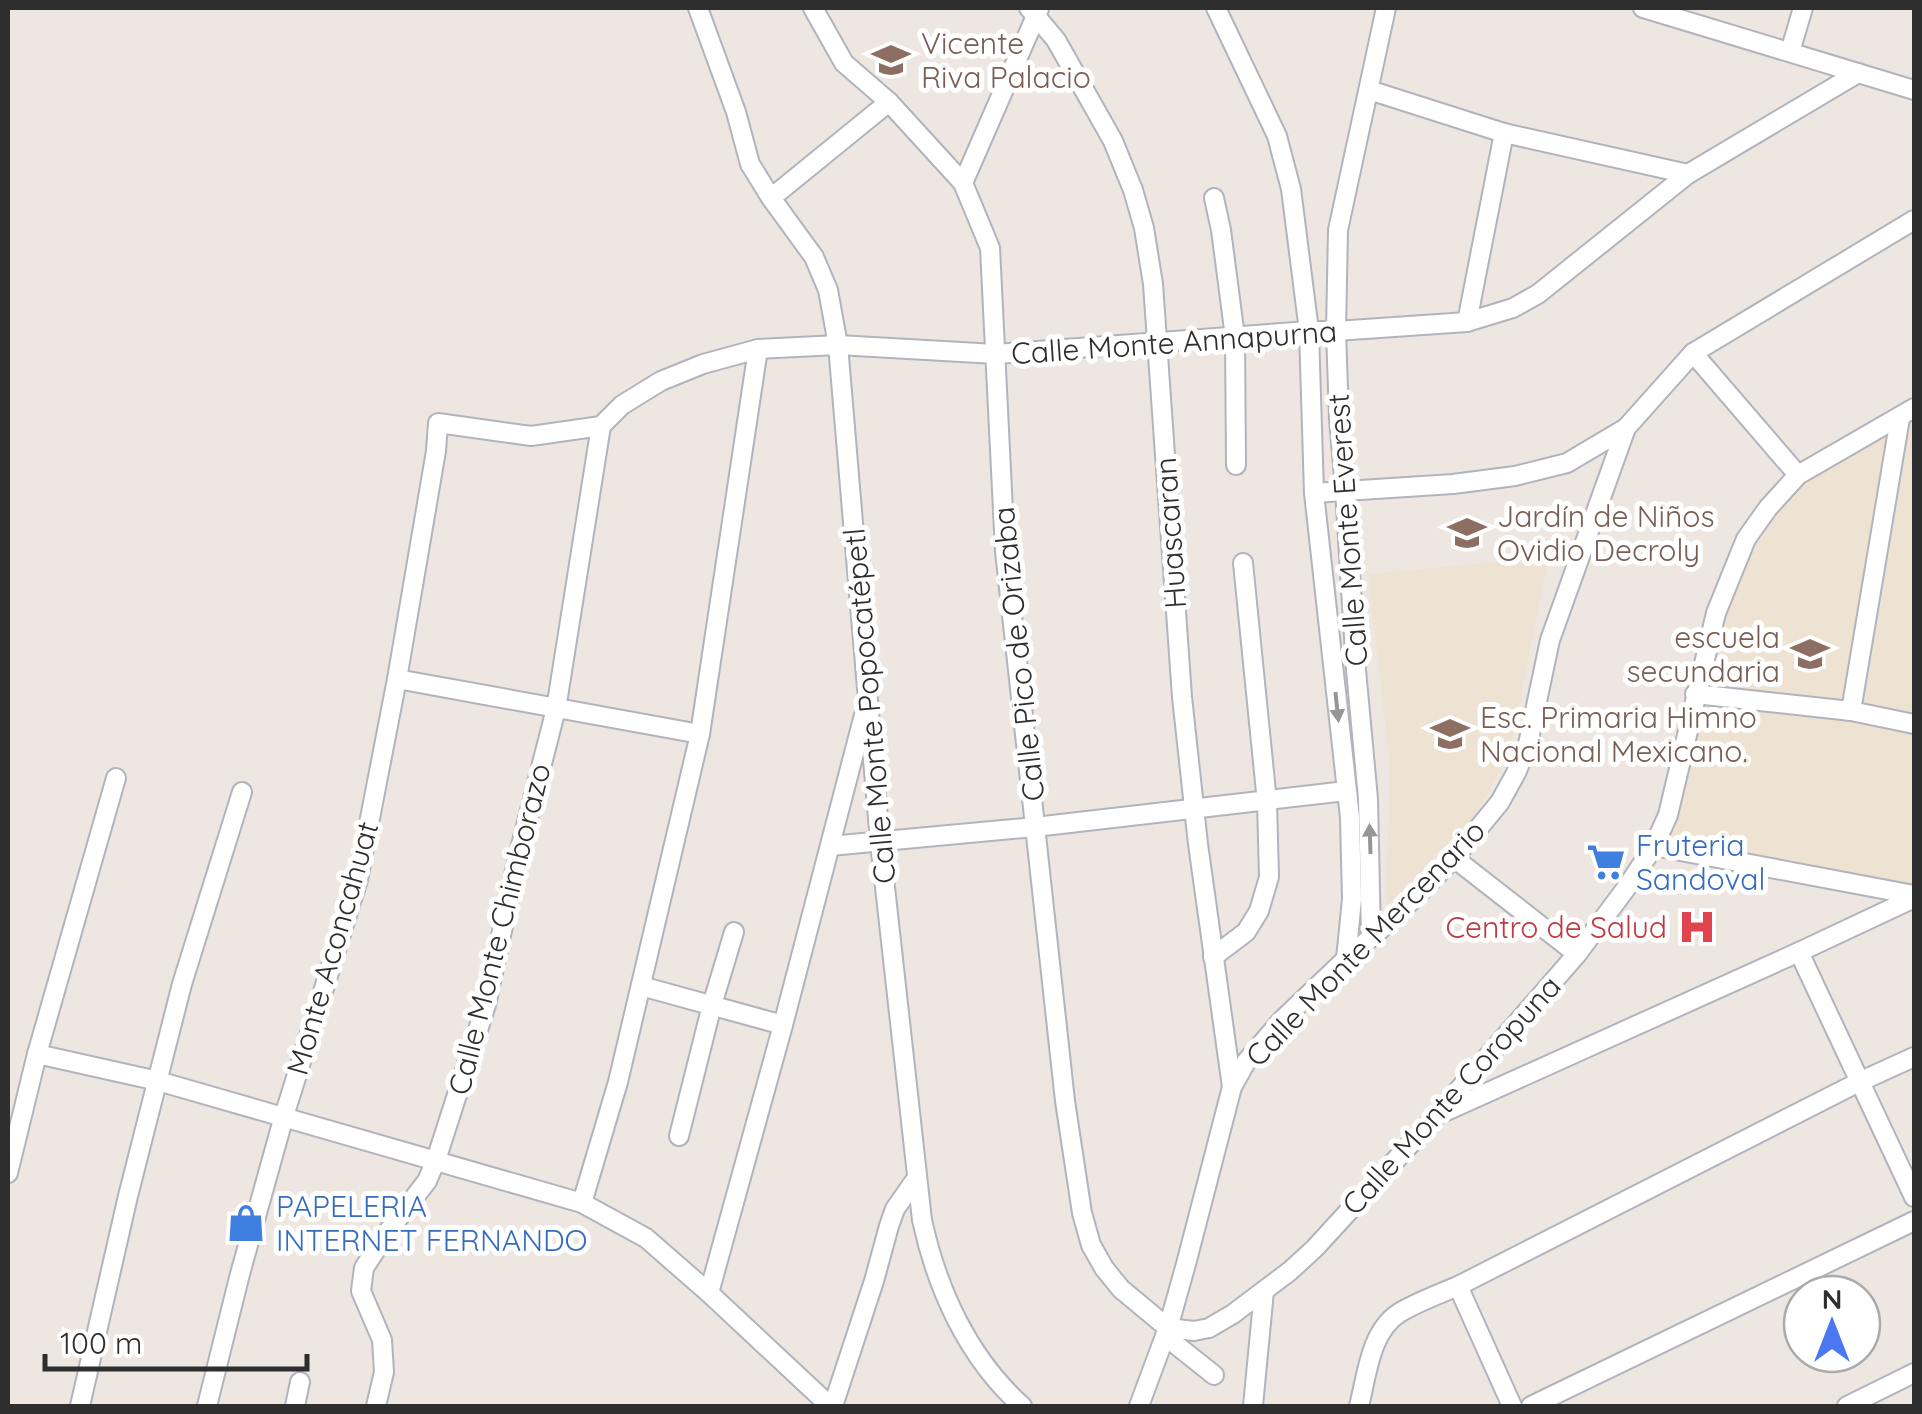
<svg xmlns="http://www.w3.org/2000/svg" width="1922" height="1414" font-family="Quicksand,sans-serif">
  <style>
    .education { fill: #eee3d2 }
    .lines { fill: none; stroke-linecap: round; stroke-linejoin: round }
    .street-casing { stroke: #b1b4bd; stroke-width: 22 }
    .street { stroke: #fff; stroke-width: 18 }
    .oneway { fill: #969696 }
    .labels { text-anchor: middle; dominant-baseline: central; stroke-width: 10; stroke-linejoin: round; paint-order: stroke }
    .education-label { font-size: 30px; fill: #785e54; stroke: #fff; text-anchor: start }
    .street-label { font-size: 30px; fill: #2e2e2e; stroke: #fff }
    .shop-label { font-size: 30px; fill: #366cbe; stroke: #fff; text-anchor: start }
    .health-label { font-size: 30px; fill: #be3a42; stroke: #fff; text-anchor: end }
  </style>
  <rect width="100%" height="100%" fill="#eee7e1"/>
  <g class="education">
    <path d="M1914 408V895L1654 846 1727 582 1782 491Z"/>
    <path d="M1549 557 1509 756 1472 821 1386 907 1390 765 1368 574Z"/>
  </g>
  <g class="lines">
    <g class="street-casing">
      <g id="street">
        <path d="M698 8 736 112 750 164 771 198 814 257 828 290 838 345 880 842 922 1220C937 1289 968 1358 1022 1406"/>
        <path d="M813 8 844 63 889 102 963 183 990 248 1005 551 1065 1101 1082 1213 1091 1245 1104 1268 1121 1289 1168 1328 1194 1331 1209 1328 1233 1314 1290 1271 1315 1248 1436 1116 1577 954 1627 887 1654 846 1668 815 1716 613 1746 539 1768 508 1798 475 1914 408"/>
        <path d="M1029 8 1056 40 1113 141 1133 190 1144 228 1153 284 1182 697 1198 844 1232 1087"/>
        <path d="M1216 8 1277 136 1291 189 1309 331 1314 493 1350 818 1352 899 1346 959"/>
        <path d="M1643 8 1914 90"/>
        <path d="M1790 52 1803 8"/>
        <path d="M1369 90 1504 133 1688 174"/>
        <path d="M963 183 1039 9"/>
        <path d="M771 198 889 102"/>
        <path d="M1214 198 1221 230 1235 337 1236 465"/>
        <path d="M1467 322 1504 133"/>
        <path d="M1693 353 1798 475"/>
        <path d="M1314 493 1453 484 1515 476 1567 463 1626 428"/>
        <path d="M397 679 700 734"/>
        <path d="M1695 694 1851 711 1914 724"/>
        <path d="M1851 711 1900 418"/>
        <path d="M830 846 1035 827 1346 791"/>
        <path d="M1654 846 1914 895"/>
        <path d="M1454 858 1577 954"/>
        <path d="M1371 937 1368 799 1356 670 1345 490 1339 419 1336 331 1338 230 1386 8"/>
        <path d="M1799 952 1914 1197"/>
        <path d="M1213 957 1246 932 1259 911 1269 877 1267 802 1243 563"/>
        <path d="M641 986 783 1025"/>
        <path d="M37 1054 158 1081 582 1203 646 1238 709 1293 830 1406"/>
        <path d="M1442 1113 1799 952 1914 898"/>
        <path d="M679 1136 712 1005 734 932"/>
        <path d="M8 1173 37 1054 116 778"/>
        <path d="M582 1203 618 1082 700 734 758 349"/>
        <path d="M1458 1286 1512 1406"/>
        <path d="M709 1293 783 1025 864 715"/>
        <path d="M1165 1336 1214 1375"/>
        <path d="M80 1406 128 1196 182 984 242 792"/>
        <path d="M207 1406 240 1274 284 1116 358 880 397 679 436 451 438 423 531 436 601 426 622 405 661 381 703 364 758 349 838 345 996 354 1309 331H1336L1467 322 1513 308 1538 294 1688 174 1858 73"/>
        <path d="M295 1406 300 1382"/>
        <path d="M376 1406 384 1372 382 1340 361 1291 364 1268 386 1234 427 1181 436 1160 486 1005 518 857 556 709 601 426"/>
        <path d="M833 1406 874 1281 889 1226 895 1209 916 1179"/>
        <path d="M1139 1406 1168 1328 1186 1264 1232 1087 1246 1062 1281 1021 1346 959 1396 916 1454 858 1500 802 1516 773 1528 744 1550 640 1626 428 1693 353 1914 220"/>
        <path d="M1253 1406 1264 1291"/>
        <path d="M1359 1406C1367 1375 1370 1332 1399 1313 1417 1302 1439 1294 1458 1286L1859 1082 1914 1057"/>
        <path d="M1531 1406 1914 1221"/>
        <path d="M1847 1406 1914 1373"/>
      </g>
    </g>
    <use href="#street" class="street"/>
  </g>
  <defs><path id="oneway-solid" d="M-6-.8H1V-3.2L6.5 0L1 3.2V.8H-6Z" transform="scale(2.5)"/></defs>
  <g class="oneway">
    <use href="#oneway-solid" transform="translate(1337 707) rotate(84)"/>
    <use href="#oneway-solid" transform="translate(1370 839) rotate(-92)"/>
  </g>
  <defs>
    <g id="school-bare" transform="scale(3)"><path d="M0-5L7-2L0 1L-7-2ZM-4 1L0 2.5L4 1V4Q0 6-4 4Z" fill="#8d6e63" stroke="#fff" stroke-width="2.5" paint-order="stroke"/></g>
    <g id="supermarket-bare" transform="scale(3)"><path d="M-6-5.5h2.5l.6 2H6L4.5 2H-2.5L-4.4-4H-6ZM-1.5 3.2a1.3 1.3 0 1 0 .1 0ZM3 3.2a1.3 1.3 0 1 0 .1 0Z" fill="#3f7fe0" stroke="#fff" stroke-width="2.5" paint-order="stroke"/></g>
    <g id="hospital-bare" transform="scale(3)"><path d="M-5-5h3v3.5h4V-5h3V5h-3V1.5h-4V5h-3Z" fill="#e0444e" stroke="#fff" stroke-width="2.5" paint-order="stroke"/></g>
    <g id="shop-bare" transform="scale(3)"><path d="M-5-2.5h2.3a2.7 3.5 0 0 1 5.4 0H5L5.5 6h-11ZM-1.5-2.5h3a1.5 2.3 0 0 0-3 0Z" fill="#3f7fe0" stroke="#fff" stroke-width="2.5" paint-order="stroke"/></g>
  </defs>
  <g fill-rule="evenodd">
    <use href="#school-bare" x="891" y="60"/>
    <use href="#school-bare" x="1467" y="533"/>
    <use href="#school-bare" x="1810" y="654"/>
    <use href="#school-bare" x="1450" y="734"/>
    <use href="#supermarket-bare" x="1606" y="862"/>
    <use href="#hospital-bare" x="1697" y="927"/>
    <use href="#shop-bare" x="246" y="1223"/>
  </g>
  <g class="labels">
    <g class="education-label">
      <text x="921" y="43">Vicente<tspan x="921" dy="34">Riva Palacio</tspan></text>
      <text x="1497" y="516">Jardín de Niños<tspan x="1497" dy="34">Ovidio Decroly</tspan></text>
      <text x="1780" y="637" text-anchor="end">escuela<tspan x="1780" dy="34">secundaria</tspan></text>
      <text x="1480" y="717">Esc. Primaria Himno<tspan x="1480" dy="34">Nacional Mexicano.</tspan></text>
    </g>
    <g class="street-label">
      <text transform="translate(1174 342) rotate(-4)">Calle Monte Annapurna</text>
      <text transform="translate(1347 530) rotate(-94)">Calle Monte Everest</text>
      <text transform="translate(1170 533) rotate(-94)">Huascaran</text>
      <text transform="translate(1018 654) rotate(-96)">Calle Pico de Orizaba</text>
      <text transform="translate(869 706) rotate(-95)">Calle Monte Popocatépetl</text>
      <text transform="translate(499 929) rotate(-76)">Calle Monte Chimborazo</text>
      <text transform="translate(1365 943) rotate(-46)">Calle Monte Mercenario</text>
      <text transform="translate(332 948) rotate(-74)">Monte Aconcahuat</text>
      <text transform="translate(1451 1095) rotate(-48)">Calle Monte Coropuna</text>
    </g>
    <g class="shop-label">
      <text x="1636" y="845">Fruteria<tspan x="1636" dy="34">Sandoval</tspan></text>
      <text x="276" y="1206">PAPELERIA<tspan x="276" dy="34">INTERNET FERNANDO</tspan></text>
    </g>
    <g class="health-label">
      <text x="1667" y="927">Centro de Salud</text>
    </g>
  </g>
  <rect width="1922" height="1414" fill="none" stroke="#2e2e2e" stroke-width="20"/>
  <g transform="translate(1832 1324)"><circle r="48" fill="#ffffff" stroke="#ababab" stroke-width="2.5"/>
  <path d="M0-8L18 38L0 25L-18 38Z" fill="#4b78f1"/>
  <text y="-15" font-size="28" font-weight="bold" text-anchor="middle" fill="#2e2e2e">N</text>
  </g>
  <path d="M45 1354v15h262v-15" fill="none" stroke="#2e2e2e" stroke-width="5"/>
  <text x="60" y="1354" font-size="30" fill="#2e2e2e" stroke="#ffffff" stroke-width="8" paint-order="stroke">100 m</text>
</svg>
